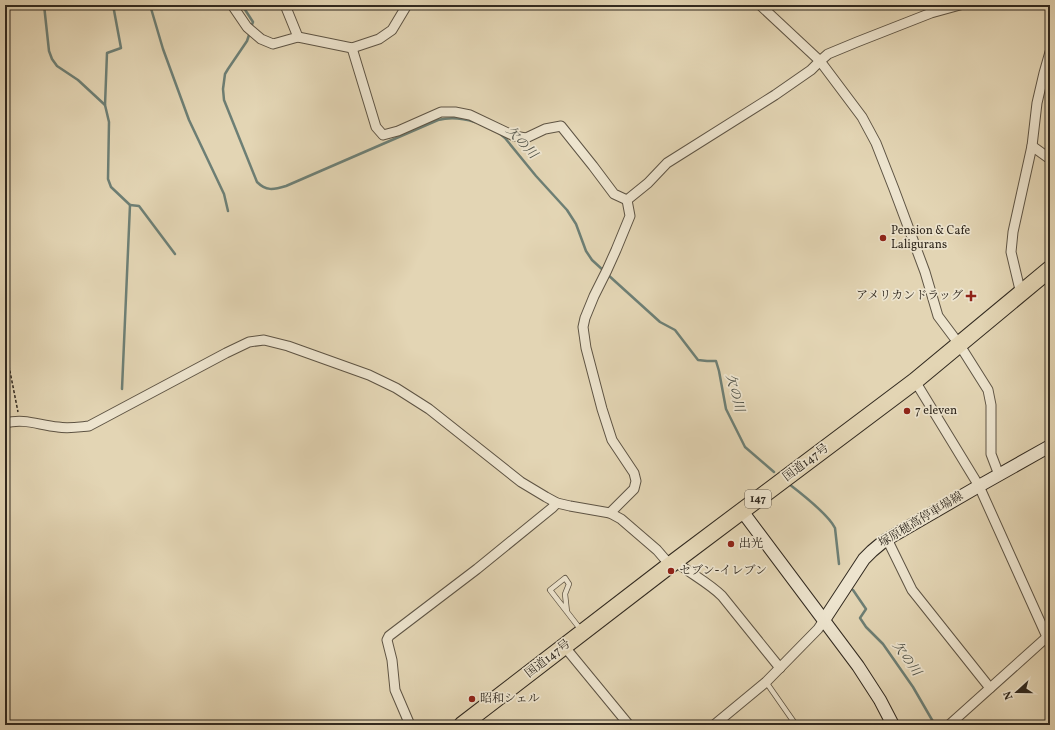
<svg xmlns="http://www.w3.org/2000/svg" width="1055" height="730" font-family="Vollkorn,'Noto Serif JP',serif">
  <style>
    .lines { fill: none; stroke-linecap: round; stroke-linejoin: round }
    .stream { stroke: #6d7f75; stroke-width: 2.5 }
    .lane-casing { stroke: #5e5444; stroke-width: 6 }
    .street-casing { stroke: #5e5444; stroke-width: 11 }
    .secondary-casing { stroke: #31291f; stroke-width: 14 }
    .highway-casing { stroke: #31291f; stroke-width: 18 }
    .path { stroke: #31291f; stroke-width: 1.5; stroke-dasharray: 3 2; stroke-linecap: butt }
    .lane { stroke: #ede4ce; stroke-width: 4.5 }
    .street { stroke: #ede4ce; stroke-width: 9 }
    .secondary { stroke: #ede4ce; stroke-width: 12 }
    .highway { stroke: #e3d5b4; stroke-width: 16 }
    .poi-dot { fill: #8f2418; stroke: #ede4ce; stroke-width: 1.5 }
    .labels { text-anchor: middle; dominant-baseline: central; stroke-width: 3.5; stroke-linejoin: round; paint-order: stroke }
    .shield { fill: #ede4ce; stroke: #696154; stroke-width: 1 }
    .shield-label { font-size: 11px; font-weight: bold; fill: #31291f }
    .poi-label { font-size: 12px; fill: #31291f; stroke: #ede4ce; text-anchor: start }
    .street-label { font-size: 12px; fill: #31291f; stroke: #ede4ce }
    .water-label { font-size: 13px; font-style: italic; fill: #4a4d43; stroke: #ede4ce }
  </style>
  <rect width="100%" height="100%" fill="#e3d5b4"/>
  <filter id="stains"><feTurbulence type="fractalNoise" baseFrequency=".005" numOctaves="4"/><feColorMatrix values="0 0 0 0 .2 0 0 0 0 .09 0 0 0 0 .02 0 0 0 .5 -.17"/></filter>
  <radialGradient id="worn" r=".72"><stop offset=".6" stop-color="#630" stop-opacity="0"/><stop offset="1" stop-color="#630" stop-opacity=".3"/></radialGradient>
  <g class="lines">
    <g class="stream">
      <path d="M44 5 49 51 52 59 57 66 78 80 105 105"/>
      <path d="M113 5 121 48 107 53 105 105 109 122 108 179 111 187 130 205 122 389"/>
      <path d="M150 5 163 49 189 120 224 194 228 211"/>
      <path d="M242 5 253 22 251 27"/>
      <path d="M250 32 247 41 228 69 225 74 223 89 224 100 257 182C266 191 273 190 286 186L438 120C450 117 462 118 475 122"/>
      <path d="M499 133 505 138 536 176 567 210 576 224 586 251 592 260 604 271"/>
      <path d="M130 205 139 206 175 254"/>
      <path d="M607 274 660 322 675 330 698 360 707 361H716L719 371 726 409 745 447 774 472"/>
      <path d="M789 484C802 494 828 514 835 528L839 564"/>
      <path d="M853 590 866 609 860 618 866 627 883 644 913 687 935 725"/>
    </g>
    <g class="lane-casing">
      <g id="lane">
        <path d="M567 612 565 594 569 584 565 578 550 590 581 630"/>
        <path d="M766 682 796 725"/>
      </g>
    </g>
    <g class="street-casing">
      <g id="street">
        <path d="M232 5 247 27 261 39 273 44 298 37 352 48 379 39 392 30 407 5"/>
        <path d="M285 5 298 37"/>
        <path d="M760 5 820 61 862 117 876 143 894 189 925 272 938 316 959 344 988 390 991 405V454L999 475"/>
        <path d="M5 6 8 5"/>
        <path d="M352 48 376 127 383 135 398 131 441 112H455L470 115 514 136 526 138 545 129 561 126 593 166 614 194 627 200"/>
        <path d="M1032 146 1050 159"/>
        <path d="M627 200 648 183 667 163 775 95 811 70 820 61 828 54 857 42 931 13 960 5"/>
        <path d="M1021 294 1011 252 1013 232 1032 146 1037 103 1044 73 1050 52"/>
        <path d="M915 381 979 486 1047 637"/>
        <path d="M5 423C25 418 38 425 58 427 68 429 79 427 89 426L226 353 249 342 264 340 288 346 369 375 396 388 429 409 521 482 546 497 557 503 570 506 610 513 621 519 657 550 670 565"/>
        <path d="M610 513 634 489 636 481 634 473 612 440 602 409 586 348 583 327 585 318 594 296 607 270 616 250 630 216 627 200"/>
        <path d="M887 539 912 590 990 688"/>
        <path d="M676 562C691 574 709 583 722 596L780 668"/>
        <path d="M564 646 629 725"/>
        <path d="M410 725 395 690 392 660 387 640 389 636 477 569 552 508 557 503"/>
        <path d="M714 725 766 682 818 629 824 620"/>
        <path d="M949 725 1047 637 1050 635"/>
      </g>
    </g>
    <g class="secondary-casing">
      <g id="secondary">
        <path d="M742 511 858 666 880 700 893 725"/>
        <path d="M824 620 864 559 872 551 884 541 979 486 1050 446"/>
      </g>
    </g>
    <g class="highway-casing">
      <path id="highway" d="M462 725 670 565 915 381 1050 269"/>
    </g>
    <path class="path" d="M5 346 18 412"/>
    <use href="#lane" class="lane"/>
    <use href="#street" class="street"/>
    <use href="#secondary" class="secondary"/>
    <use href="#highway" class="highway"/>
  </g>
  <g class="poi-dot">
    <circle cx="883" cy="238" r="4"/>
    <path d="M969 290h4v4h4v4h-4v4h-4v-4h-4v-4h4z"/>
    <circle cx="907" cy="411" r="4"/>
    <circle cx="731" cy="544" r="4"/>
    <circle cx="671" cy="571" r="4"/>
    <circle cx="472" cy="699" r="4"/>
  </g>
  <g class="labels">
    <rect class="shield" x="745" y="490" width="26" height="18" rx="3"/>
    <g class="shield-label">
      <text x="758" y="499">147</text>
    </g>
    <g class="poi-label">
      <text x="891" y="231">Pension &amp; Cafe<tspan x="891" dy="14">Laligurans</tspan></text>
      <text x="963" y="296" text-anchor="end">アメリカンドラッグ</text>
      <text x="915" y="411">7 eleven</text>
      <text x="739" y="544">出光</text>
      <text x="679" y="571">セブン-イレブン</text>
      <text x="480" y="699">昭和シェル</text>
    </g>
    <g class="street-label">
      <text transform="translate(806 463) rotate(-37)">国道147号</text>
      <text transform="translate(921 520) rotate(-31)">塚原穂高停車場線</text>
      <text transform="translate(548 659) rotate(-38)">国道147号</text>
    </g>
    <g class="water-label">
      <text transform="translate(521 143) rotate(47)">欠の川</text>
      <text transform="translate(734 393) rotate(75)">欠の川</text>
      <text transform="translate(906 659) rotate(55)">欠の川</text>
    </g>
  </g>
  <rect width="1055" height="730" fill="none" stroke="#e3d5b4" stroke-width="20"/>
  <rect x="6" y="6" width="1043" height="718" fill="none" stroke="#31291f" stroke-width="2"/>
  <rect x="10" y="10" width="1035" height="710" fill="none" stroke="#31291f"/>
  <g transform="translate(1017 692) rotate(249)" stroke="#ede4ce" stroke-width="3" paint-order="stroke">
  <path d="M0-3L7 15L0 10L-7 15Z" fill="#31291f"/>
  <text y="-6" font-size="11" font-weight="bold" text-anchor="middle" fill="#31291f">N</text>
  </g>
  <rect width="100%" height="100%" filter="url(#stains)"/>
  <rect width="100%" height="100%" fill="url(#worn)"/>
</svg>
